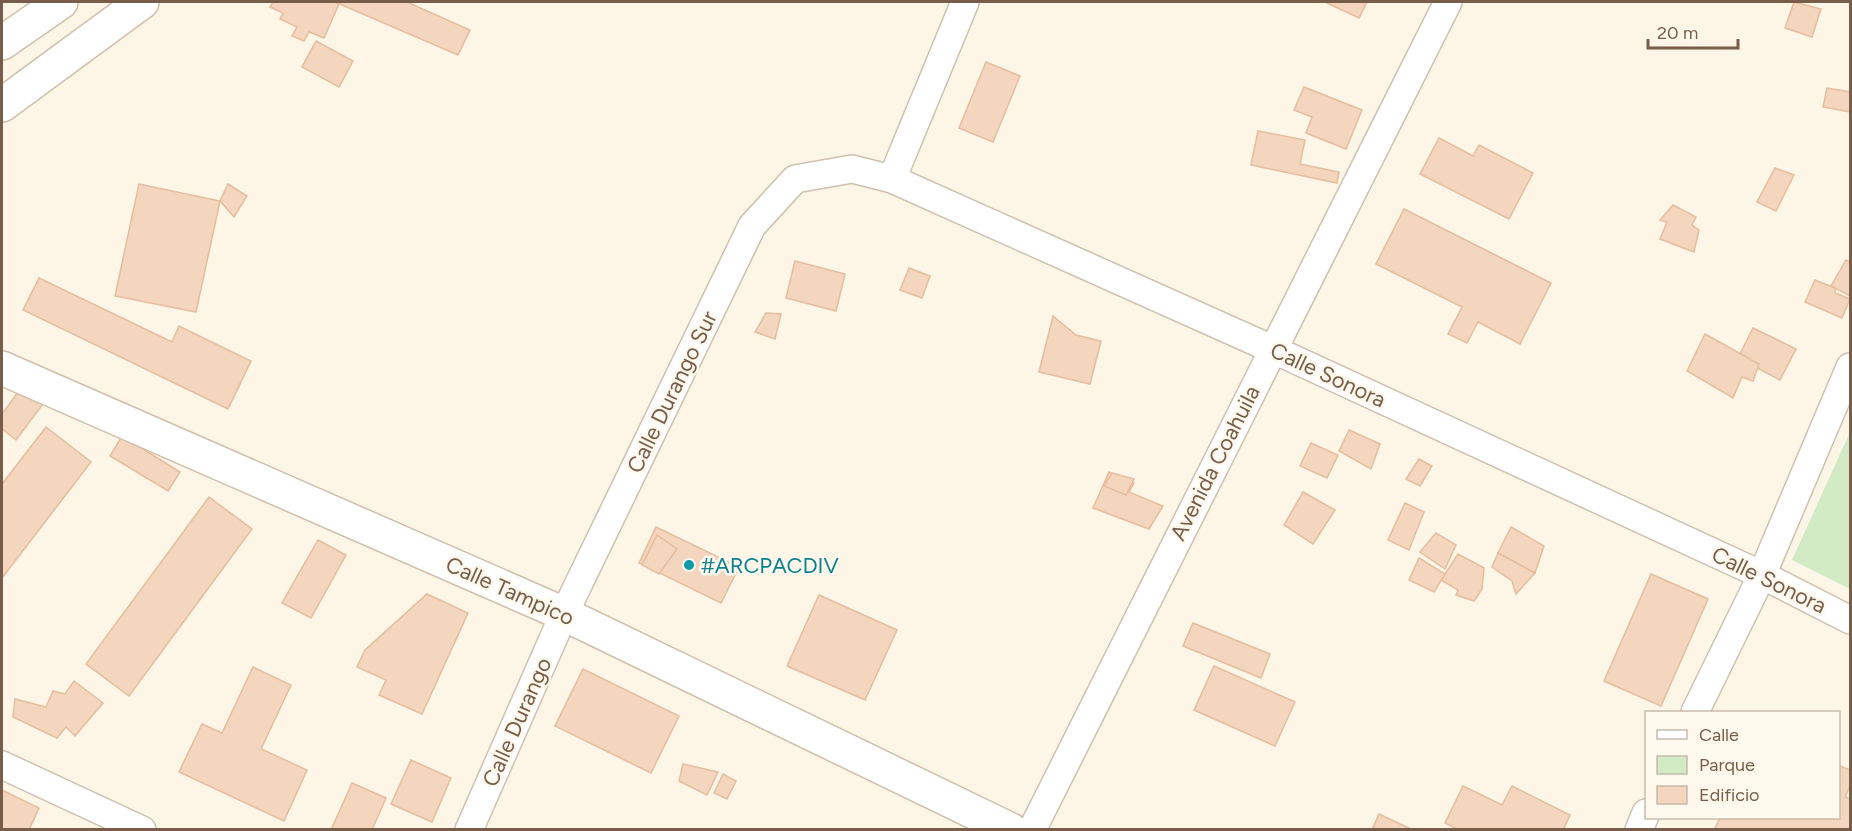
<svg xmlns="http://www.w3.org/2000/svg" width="1852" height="831" font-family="Figtree,sans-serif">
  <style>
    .green { fill: #d2ebc4 }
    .building { fill: #f3d6bd; stroke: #e6bd9d; stroke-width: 1.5 }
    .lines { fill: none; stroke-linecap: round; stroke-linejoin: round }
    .street-casing { stroke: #d1c0ae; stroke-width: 30 }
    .secondary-casing { stroke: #d2bea9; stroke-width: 36 }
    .street { stroke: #fff; stroke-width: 27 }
    .secondary { stroke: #fff; stroke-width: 33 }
    .culture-dot { fill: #0f9aa8; stroke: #fff9ed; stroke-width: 2 }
    .labels { text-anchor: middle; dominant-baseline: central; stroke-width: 5; stroke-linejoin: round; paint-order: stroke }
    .street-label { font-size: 22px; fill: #775d4a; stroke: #fff9ed }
    .culture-label { font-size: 22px; fill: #0d838f; stroke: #fff9ed; text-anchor: start }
  </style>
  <rect width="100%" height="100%" fill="#fdf5e6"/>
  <path class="green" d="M1850 432V589L1792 560Z"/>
  <g class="building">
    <path d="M273 2H335L339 4 324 38 309 32 304 41 292 36 297 27 280 19 283 13 270 7Z"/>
    <path d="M335 2H407L470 30 458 55Z"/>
    <path d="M1325 2H1367L1359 18Z"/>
    <path d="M1794 2 1821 9 1812 37 1785 28Z"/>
    <path d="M316 41 353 61 339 87 302 67Z"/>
    <path d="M986 62 1020 76 993 142 959 128Z"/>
    <path d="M1304 87 1362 110 1346 149 1306 133 1312 117 1294 110Z"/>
    <path d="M1827 88 1850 92V112L1823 107Z"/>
    <path d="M1258 131 1305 140 1300 164 1339 172 1337 183 1251 165Z"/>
    <path d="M1439 138 1473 156 1479 145 1533 173 1509 219 1420 174Z"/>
    <path d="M1775 168 1794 175 1776 211 1757 202Z"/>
    <path d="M139 184 220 201 196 312 115 296Z"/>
    <path d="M228 184 247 196 234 217 220 201Z"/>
    <path d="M1673 205 1696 217 1692 225 1699 230 1694 252 1660 239 1667 222 1660 220Z"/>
    <path d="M1404 209 1551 283 1520 344 1478 322 1467 343 1448 334 1462 307 1376 264Z"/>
    <path d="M1846 260 1850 262V296L1831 286Z"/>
    <path d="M795 261 845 274 836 311 786 298Z"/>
    <path d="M909 268 930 276 922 298 900 290Z"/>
    <path d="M39 278 172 342 179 326 251 361 228 409 23 310Z"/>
    <path d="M1815 280 1835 288V293L1850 299 1842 318 1805 302Z"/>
    <path d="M766 313 781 314 775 339 755 332Z"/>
    <path d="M1053 316 1076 335 1101 341 1090 384 1039 372Z"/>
    <path d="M1753 328 1796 349 1780 380 1738 358Z"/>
    <path d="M1705 334 1759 364 1753 381 1742 377 1733 398 1687 371Z"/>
    <path d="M24 384 46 400 16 440 2 429V414Z"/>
    <path d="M46 427 91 462 2 578V484Z"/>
    <path d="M1349 430 1380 444 1371 469 1339 451Z"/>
    <path d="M122 436 180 472 168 491 110 456Z"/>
    <path d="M1311 443 1338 455 1327 478 1300 466Z"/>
    <path d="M1419 459 1432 466 1420 486 1406 479Z"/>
    <path d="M1109 472 1134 483 1129 492 1163 506 1149 529 1093 508Z"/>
    <path d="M1112 473 1134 479 1126 495 1104 486Z"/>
    <path d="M1303 492 1335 510 1313 544 1284 525Z"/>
    <path d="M209 497 252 529 129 696 86 664Z"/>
    <path d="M1405 503 1424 512 1409 550 1388 540Z"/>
    <path d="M656 527 739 567 721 603 639 563Z"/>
    <path d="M1511 527 1544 546 1535 573 1498 553Z"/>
    <path d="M1436 533 1456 545 1445 569 1420 552Z"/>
    <path d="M657 535 677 549 659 574 642 565Z"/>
    <path d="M318 540 346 555 311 618 282 603Z"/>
    <path d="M1498 553 1535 573 1516 594 1512 581 1492 567Z"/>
    <path d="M1458 554 1484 568 1482 589 1474 601 1456 595 1458 590 1441 580Z"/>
    <path d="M1419 558 1445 574 1434 592 1409 580Z"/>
    <path d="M1651 574 1708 599 1661 706 1604 681Z"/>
    <path d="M427 594 468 613 422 714 379 695 386 680 357 667 365 650Z"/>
    <path d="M819 595 897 630 865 700 787 666Z"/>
    <path d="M1193 623 1270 654 1261 678 1183 646Z"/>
    <path d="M1214 666 1295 702 1275 746 1194 710Z"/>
    <path d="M253 667 291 685 261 749 307 770 284 821 179 772 202 724 222 733Z"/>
    <path d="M583 669 679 716 651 773 555 726Z"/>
    <path d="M74 681 103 703 75 736 66 727 57 738 13 717 15 699 46 707 53 691 65 694Z"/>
    <path d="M411 760 451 778 432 822 391 804Z"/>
    <path d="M683 764 718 772 707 795 679 781Z"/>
    <path d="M1838 765 1850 770V786L1845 797 1850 799V830H1714L1720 818H1838Z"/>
    <path d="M723 774 736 781 727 799 714 793Z"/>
    <path d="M352 783 386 798 372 830H331Z"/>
    <path d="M1463 786 1502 805 1512 786 1570 815 1563 830H1459L1445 823Z"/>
    <path d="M2 790 39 808 29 830H2Z"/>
    <path d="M1379 814 1413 830H1372Z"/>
  </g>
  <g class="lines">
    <g class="street-casing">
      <g id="street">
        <path d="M892 179 965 2"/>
        <path d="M1695 712 1762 575 1850 367"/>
        <path d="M2 765 142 830"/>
        <path d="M469 830 564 614 752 226 795 179 852 169 892 179 1272 349 1762 575 1850 620"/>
        <path d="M1032 830 1448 2"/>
        <path d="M1639 830 1646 813"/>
      </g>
    </g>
    <g class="secondary-casing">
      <g id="secondary">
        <path d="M2 43 61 2"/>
        <path d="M2 105 142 2"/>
        <path d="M2 368 564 614 1011 830"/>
      </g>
    </g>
    <use href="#street" class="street"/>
    <use href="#secondary" class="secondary"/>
  </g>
  <circle class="culture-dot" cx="689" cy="565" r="6"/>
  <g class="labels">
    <g class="street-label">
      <text transform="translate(1328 375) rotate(25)">Calle Sonora</text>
      <text transform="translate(672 392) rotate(-64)">Calle Durango Sur</text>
      <text transform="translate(1215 463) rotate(-63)">Avenida Coahuila</text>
      <text transform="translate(1769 580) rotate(26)">Calle Sonora</text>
      <text transform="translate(510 591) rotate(24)">Calle Tampico</text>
      <text transform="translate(517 722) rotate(-66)">Calle Durango</text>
    </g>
    <g class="culture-label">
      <text x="701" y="565">#ARCPACDIV</text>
    </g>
  </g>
  <rect width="1852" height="831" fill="none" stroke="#775d4a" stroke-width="6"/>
  <rect x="1645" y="711" width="195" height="108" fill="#fff9ed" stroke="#c9bbac" stroke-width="1.5"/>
  <rect x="1657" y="730" width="30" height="9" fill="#ffffff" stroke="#c9bbac" stroke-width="1.5"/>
  <text x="1699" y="741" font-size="18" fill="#775d4a">Calle</text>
  <rect x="1657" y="756" width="30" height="18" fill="#d2ebc4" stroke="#c9bbac" stroke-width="1.5"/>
  <text x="1699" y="771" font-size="18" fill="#775d4a">Parque</text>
  <rect x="1657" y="786" width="30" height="18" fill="#f3d6bd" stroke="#c9bbac" stroke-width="1.5"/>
  <text x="1699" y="801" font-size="18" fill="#775d4a">Edificio</text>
  <path d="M1648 39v9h90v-9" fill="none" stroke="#775d4a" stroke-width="3"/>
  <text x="1657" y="39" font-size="18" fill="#775d4a" stroke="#fff9ed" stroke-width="4.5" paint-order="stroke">20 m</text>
</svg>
